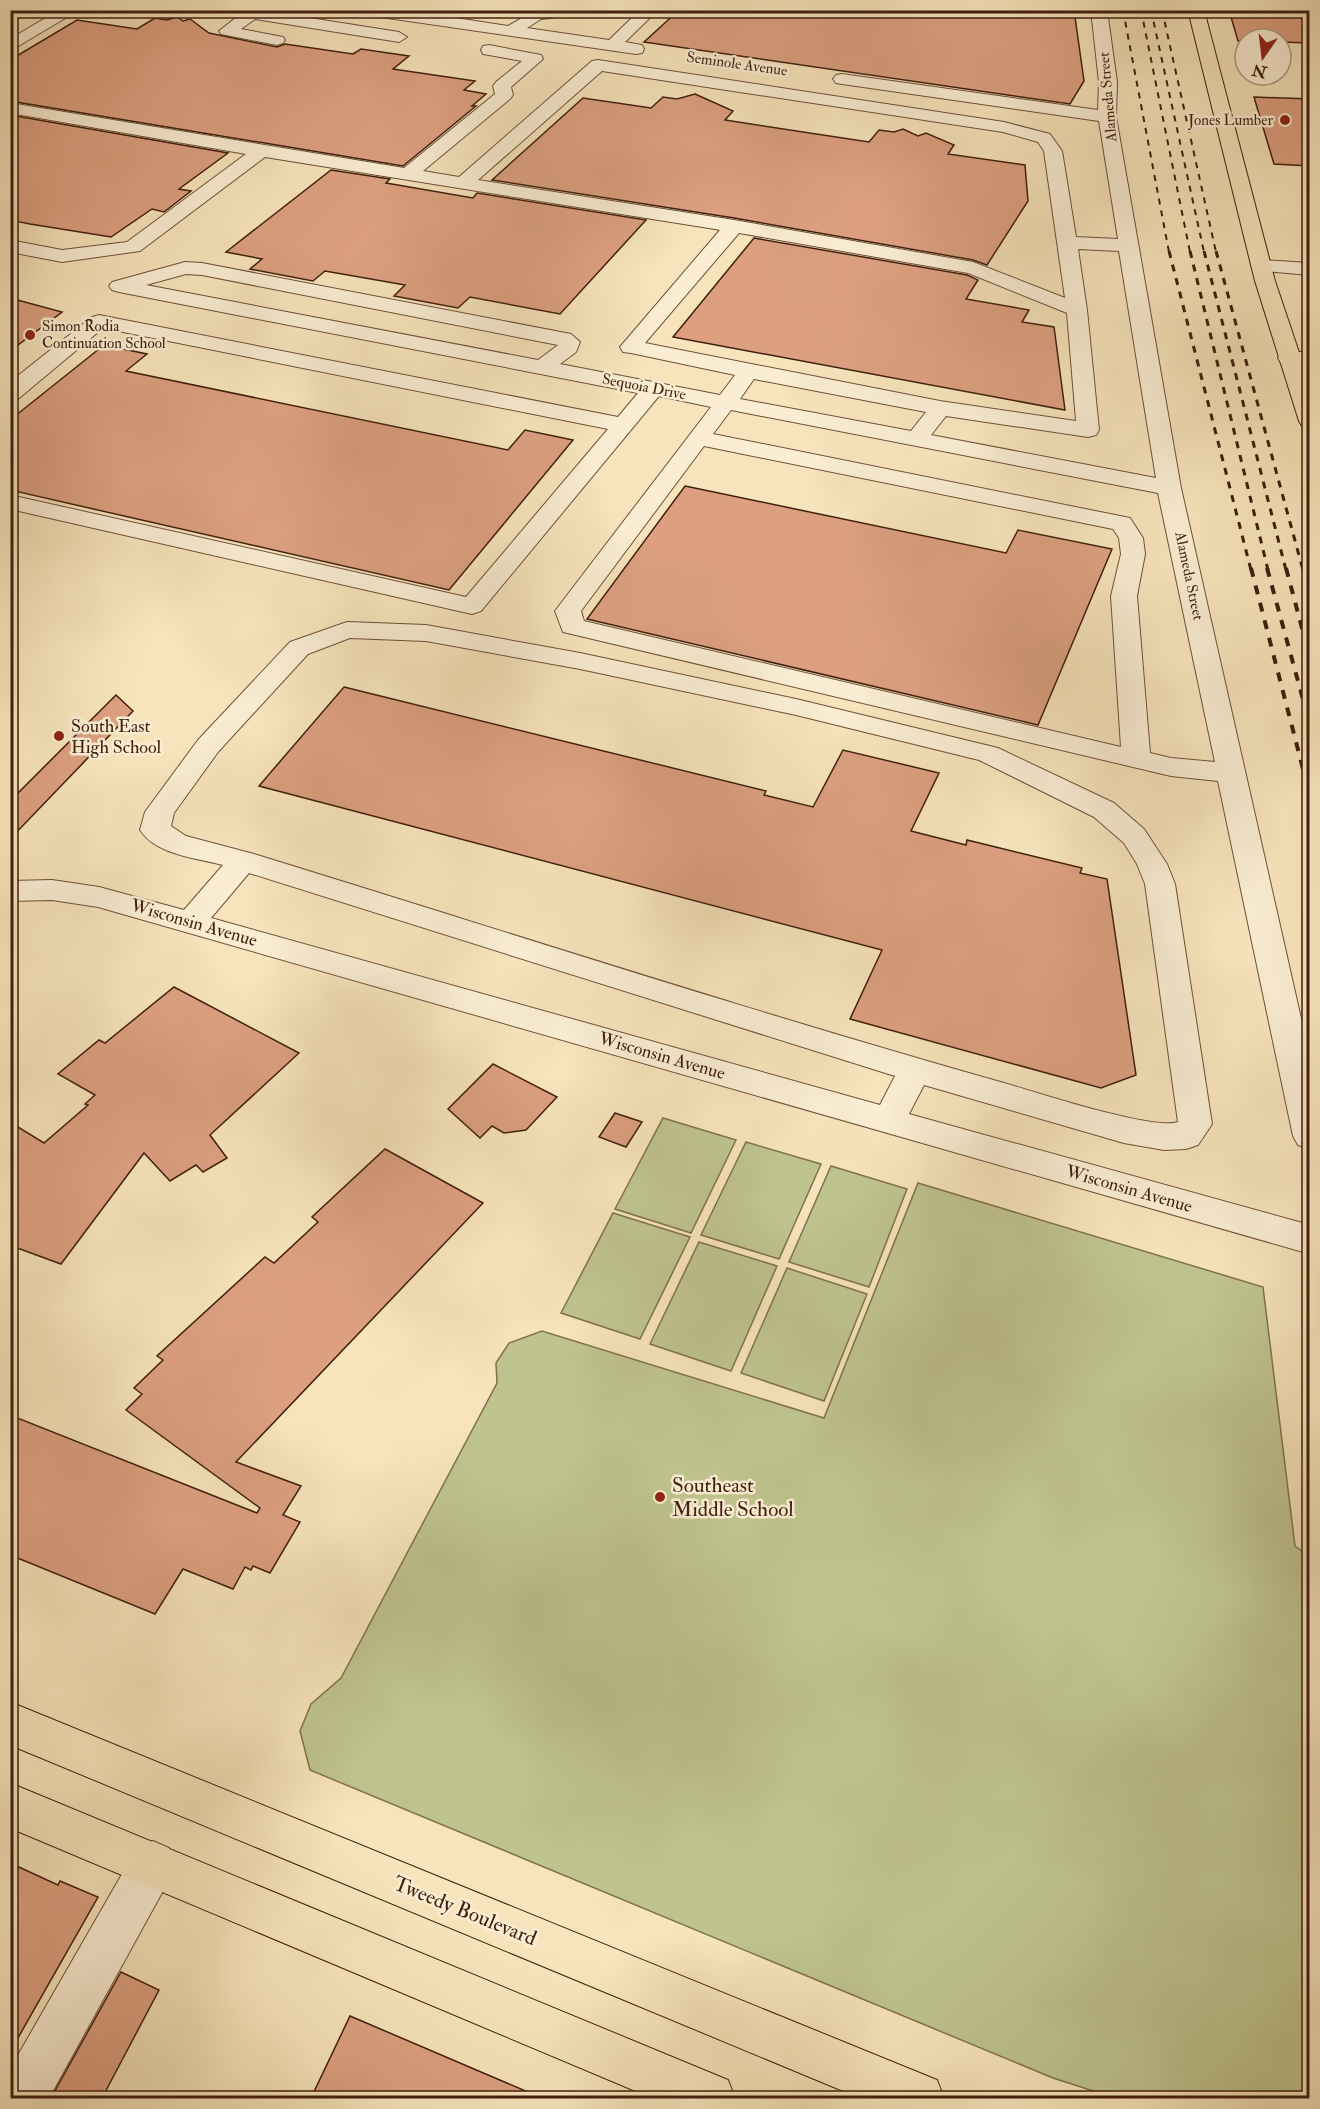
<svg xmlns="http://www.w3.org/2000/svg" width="1320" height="2109" font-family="'IM FELL Double Pica',serif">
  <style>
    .green { fill: #bfc48f; stroke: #80714e; stroke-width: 1.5 }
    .building { fill: #dca080; stroke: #401e0e; stroke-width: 1.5 }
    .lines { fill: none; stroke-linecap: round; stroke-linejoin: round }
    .minor-casing { stroke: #6e503a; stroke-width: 2 }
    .major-casing { stroke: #401e0e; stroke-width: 2 }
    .minor { fill: #faedd3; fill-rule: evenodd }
    .major { fill: #f7e4bc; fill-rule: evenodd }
    .rail-far2 { stroke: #401e0e; stroke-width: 2; stroke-dasharray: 6 6; stroke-linecap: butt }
    .rail-far1 { stroke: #401e0e; stroke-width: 3; stroke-dasharray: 7 7; stroke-linecap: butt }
    .rail { stroke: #401e0e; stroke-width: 4; stroke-dasharray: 9 9; stroke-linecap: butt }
    .poi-dot { fill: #8f2418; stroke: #faedd3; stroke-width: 2 }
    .labels { text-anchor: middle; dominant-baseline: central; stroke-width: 5; stroke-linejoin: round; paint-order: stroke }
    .far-street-label { font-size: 15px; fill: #401e0e; stroke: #faedd3 }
    .far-poi-label { font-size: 15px; fill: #401e0e; stroke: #faedd3; text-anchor: end }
    .poi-label { font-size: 18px; fill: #401e0e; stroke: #faedd3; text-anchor: start }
    .street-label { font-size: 18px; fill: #401e0e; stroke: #faedd3 }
    .near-poi-label { font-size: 21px; fill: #401e0e; stroke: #faedd3; text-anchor: start }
    .near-street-label { font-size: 21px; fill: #401e0e; stroke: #faedd3 }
  </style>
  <rect width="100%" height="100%" fill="#f7e4bc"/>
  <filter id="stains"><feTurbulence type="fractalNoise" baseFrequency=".00333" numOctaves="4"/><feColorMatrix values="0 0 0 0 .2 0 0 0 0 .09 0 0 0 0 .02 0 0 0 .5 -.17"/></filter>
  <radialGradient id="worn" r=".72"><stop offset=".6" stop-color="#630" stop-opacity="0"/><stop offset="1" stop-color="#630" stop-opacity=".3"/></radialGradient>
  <g class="green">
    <path d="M663 1118 736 1140 691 1233 615 1209Z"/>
    <path d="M746 1142 821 1164 779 1259 701 1235Z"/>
    <path d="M831 1166 907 1189 869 1287 789 1262Z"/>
    <path d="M918 1183 1263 1287 1295 1546 1309 1556V2098H1115L1053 2078 310 1770 300 1731 311 1704 341 1678 497 1383 496 1363 509 1343 542 1331 824 1418Z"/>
    <path d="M613 1213 690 1237 640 1339 561 1313Z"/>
    <path d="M699 1242 777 1266 731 1371 650 1344Z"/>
    <path d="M787 1268 867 1294 824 1401 741 1373Z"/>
  </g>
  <g class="building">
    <path d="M727 10H1074L1084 81 1070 104 644 42 678 11 720 17Z"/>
    <path d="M1229 10H1310V43L1281 42V39L1238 41Z"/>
    <path d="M177 17 183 21 190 19 209 33 277 47 285 44 353 54 361 49 409 56 393 69 475 81 464 90 486 94 472 106H476L403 166 10 101V60L77 20 137 29 155 18 167 20Z"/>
    <path d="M695 94 733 111 725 120 869 142 879 130 894 132 903 129 918 136 926 133 954 145 948 154 1025 165 1028 201 987 265 973 260 734 218 492 180 583 98 651 108 663 97 677 99Z"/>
    <path d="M1254 97 1310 99V166L1274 164Z"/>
    <path d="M10 115 228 153 179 189 191 191 164 212 152 209 111 237 30 224 10 220Z"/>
    <path d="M331 170 390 179 386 183 473 198 477 193 646 220 560 314 470 297 458 308 394 296 405 285 325 271 313 281 250 269 262 259 226 252Z"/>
    <path d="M754 238 967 275 978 280 966 299 1029 310 1022 322 1054 327 1065 410 673 337Z"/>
    <path d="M10 298 62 312 10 351Z"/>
    <path d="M104 345 147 354 126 371 508 450 525 430 573 440 449 590 10 490V420Z"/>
    <path d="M685 486 1006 553 1018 530 1112 549 1038 725 587 619Z"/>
    <path d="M344 687 766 791 764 795 813 807 843 750 939 773 911 831 966 845 967 840 1082 868 1080 873 1107 879 1136 1075 1101 1088 850 1019 882 950 259 786Z"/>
    <path d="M116 695 133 711 10 839V801Z"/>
    <path d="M174 987 299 1053 210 1135 227 1158 203 1172 196 1165 170 1181 144 1153 61 1264 20 1249H10V1122L44 1143 88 1105 85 1104 95 1095 58 1074 99 1040 105 1043Z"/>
    <path d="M493 1064 557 1097 526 1130 504 1133 492 1126 480 1138 448 1109Z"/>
    <path d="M615 1113 642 1122 626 1147 599 1137Z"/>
    <path d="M385 1149 483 1203 236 1462 301 1486 283 1515 300 1522 270 1573 253 1566 251 1570 245 1567 233 1589 183 1569 155 1614 10 1555V1415L257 1513 260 1508 126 1410 142 1394 134 1388 163 1360 157 1356 265 1257 274 1263 318 1222 312 1217Z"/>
    <path d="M10 1863 58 1885 60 1881 98 1897 10 2052Z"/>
    <path d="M121 1972 159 1990 102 2098H51Z"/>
    <path d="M350 2016 542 2098H311Z"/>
  </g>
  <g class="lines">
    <g class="minor-casing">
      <g id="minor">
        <path d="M59 10H79L10 51V39Z"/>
        <path d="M238 10H259L399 32 407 37 399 42 255 19 241 29 283 37 285 40 283 43 277 45 221 34 219 31 238 16 236 13Z"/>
        <path d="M359 10H404L508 26 536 10H584L576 15 541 19 527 28 609 40 640 10H658L625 42 642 45 644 49 642 53 636 54 367 15Z"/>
        <path d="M1091 10H1107L1117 82 1116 117 1181 488 1310 1058V1149L1298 1145 1293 1136 1218 781 1171 776 563 632 555 611 711 407 659 396 481 611 472 614 10 509V495L466 597 608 429 103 328 18 399 10 401V382L92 317 99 315 618 417 638 393 119 292 112 290 109 286 112 282 185 262 202 263 571 334 580 342 576 352 560 364 720 395 735 375 631 353 623 352 620 347 720 230 715 229 265 157 140 251 62 262 10 252V240L62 250 127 242 246 154 10 113V103L404 168 495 94 493 86 496 82 522 61 483 54 481 50 483 46 489 45 541 55 543 59 511 87 513 95 510 99 423 171 459 177 592 61 598 60 1004 122 1050 134 1062 151 1076 237 1118 239 1099 121 842 84 836 83 833 79 836 75 842 74 1098 110 1099 82ZM602 71 1003 132 1038 142 1044 151 1065 298 973 262 734 220 478 180ZM739 233 968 273 1067 313 1076 421 940 401 645 343ZM1078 249 1119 251 1156 478 931 435 946 416 1088 437 1096 435 1099 430 1087 310ZM186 274 202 275 558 345 538 360 146 285ZM754 379 926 412 911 431 740 399ZM731 410 1158 493 1215 762 1171 758 1150 753 1137 596 1145 554 1143 538 1130 518 713 434ZM704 446 1113 529 1119 538 1121 554 1111 596 1121 747 584 621 581 611Z"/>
        <path d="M1261 260 1310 263V275L1254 270 1251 266 1254 262Z"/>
        <path d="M1289 352H1310V365L1281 363 1278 358 1281 353Z"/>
        <path d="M347 622 426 625 580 653 796 699 998 748 1114 803 1144 829 1167 864 1175 884 1212 1124 1198 1145 1186 1149 1164 1150 1124 1143 924 1085 909 1114 1310 1225V1254L98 907 52 900 10 901V881L52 880 99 887 184 910 223 865C197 858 156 855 140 830L145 812 198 740 290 642ZM350 638 426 641 580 669 796 715 979 760 1094 817 1124 843 1137 864 1145 884 1178 1122C1154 1131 1035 1092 1004 1083 753 1012 504 931 254 854L186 836 171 826 174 813 218 752 308 654ZM249 873 895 1076 880 1105 211 918Z"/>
        <path d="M153 1841 169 1848 176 1864 169 1880 49 2098H10V2069L137 1848Z"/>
      </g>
    </g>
    <g class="major-casing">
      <g id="major">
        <path d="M1188 10H1204L1275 281 1310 385V428L1302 426 1299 421 1255 281Z"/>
        <path d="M10 1702 937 2080 944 2098H860L10 1745Z"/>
        <path d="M10 1783 728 2080 735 2098H652L10 1828Z"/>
      </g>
    </g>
    <use href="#minor" class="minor"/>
    <use href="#major" class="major"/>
    <g class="rail-far2">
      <path d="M1123 10 1169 252"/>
      <path d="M1141 10 1190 252"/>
      <path d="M1151 10 1204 252"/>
      <path d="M1162 10 1216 252"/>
    </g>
    <g class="rail-far1">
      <path d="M1169 251 1251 570"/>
      <path d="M1190 251 1268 570"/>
      <path d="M1204 251 1286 570"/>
      <path d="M1216 251 1303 570"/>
    </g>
    <g class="rail">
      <path d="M1251 568 1310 796"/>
      <path d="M1267 568 1310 725"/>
      <path d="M1286 568 1310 658"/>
      <path d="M1303 568 1310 594"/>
    </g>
  </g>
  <g class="poi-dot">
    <circle cx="1285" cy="120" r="6"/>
    <circle cx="30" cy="335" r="6"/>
    <circle cx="59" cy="736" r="6"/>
    <circle cx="660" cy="1497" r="6"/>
  </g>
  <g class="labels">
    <g class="far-street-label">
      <text transform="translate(737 64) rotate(8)">Seminole Avenue</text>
      <text transform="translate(1108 97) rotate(-95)">Alameda Street</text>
      <text transform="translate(644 387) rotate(11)">Sequoia Drive</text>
      <text transform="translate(1189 576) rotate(78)">Alameda Street</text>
    </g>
    <g class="far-poi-label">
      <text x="1273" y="120">Jones Lumber</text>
      <text x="42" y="326" text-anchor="start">Simon Rodia<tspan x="42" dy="17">Continuation School</tspan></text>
    </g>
    <g class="poi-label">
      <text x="71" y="726">South East<tspan x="71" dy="21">High School</tspan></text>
    </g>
    <g class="street-label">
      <text transform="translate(194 923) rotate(16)">Wisconsin Avenue</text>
      <text transform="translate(662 1056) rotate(16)">Wisconsin Avenue</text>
      <text transform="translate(1129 1189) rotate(16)">Wisconsin Avenue</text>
    </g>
    <g class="near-poi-label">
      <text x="672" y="1485">Southeast<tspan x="672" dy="24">Middle School</tspan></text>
    </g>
    <g class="near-street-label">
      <text transform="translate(465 1911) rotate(22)">Tweedy Boulevard</text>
    </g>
  </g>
  <rect width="1320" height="2109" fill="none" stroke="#f7e4bc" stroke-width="36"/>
  <rect x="12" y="12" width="1296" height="2085" fill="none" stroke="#401e0e" stroke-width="3"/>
  <rect x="18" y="18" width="1284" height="2073" fill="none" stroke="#401e0e" stroke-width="1.5"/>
  <g transform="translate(1263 57) rotate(194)"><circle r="28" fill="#faedd3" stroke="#b09a84" stroke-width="1.5"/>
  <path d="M0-4.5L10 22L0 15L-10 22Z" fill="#8f2418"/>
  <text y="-9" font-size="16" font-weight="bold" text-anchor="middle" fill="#401e0e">N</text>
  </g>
  <rect width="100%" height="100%" filter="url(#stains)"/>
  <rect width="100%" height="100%" fill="url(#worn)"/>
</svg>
